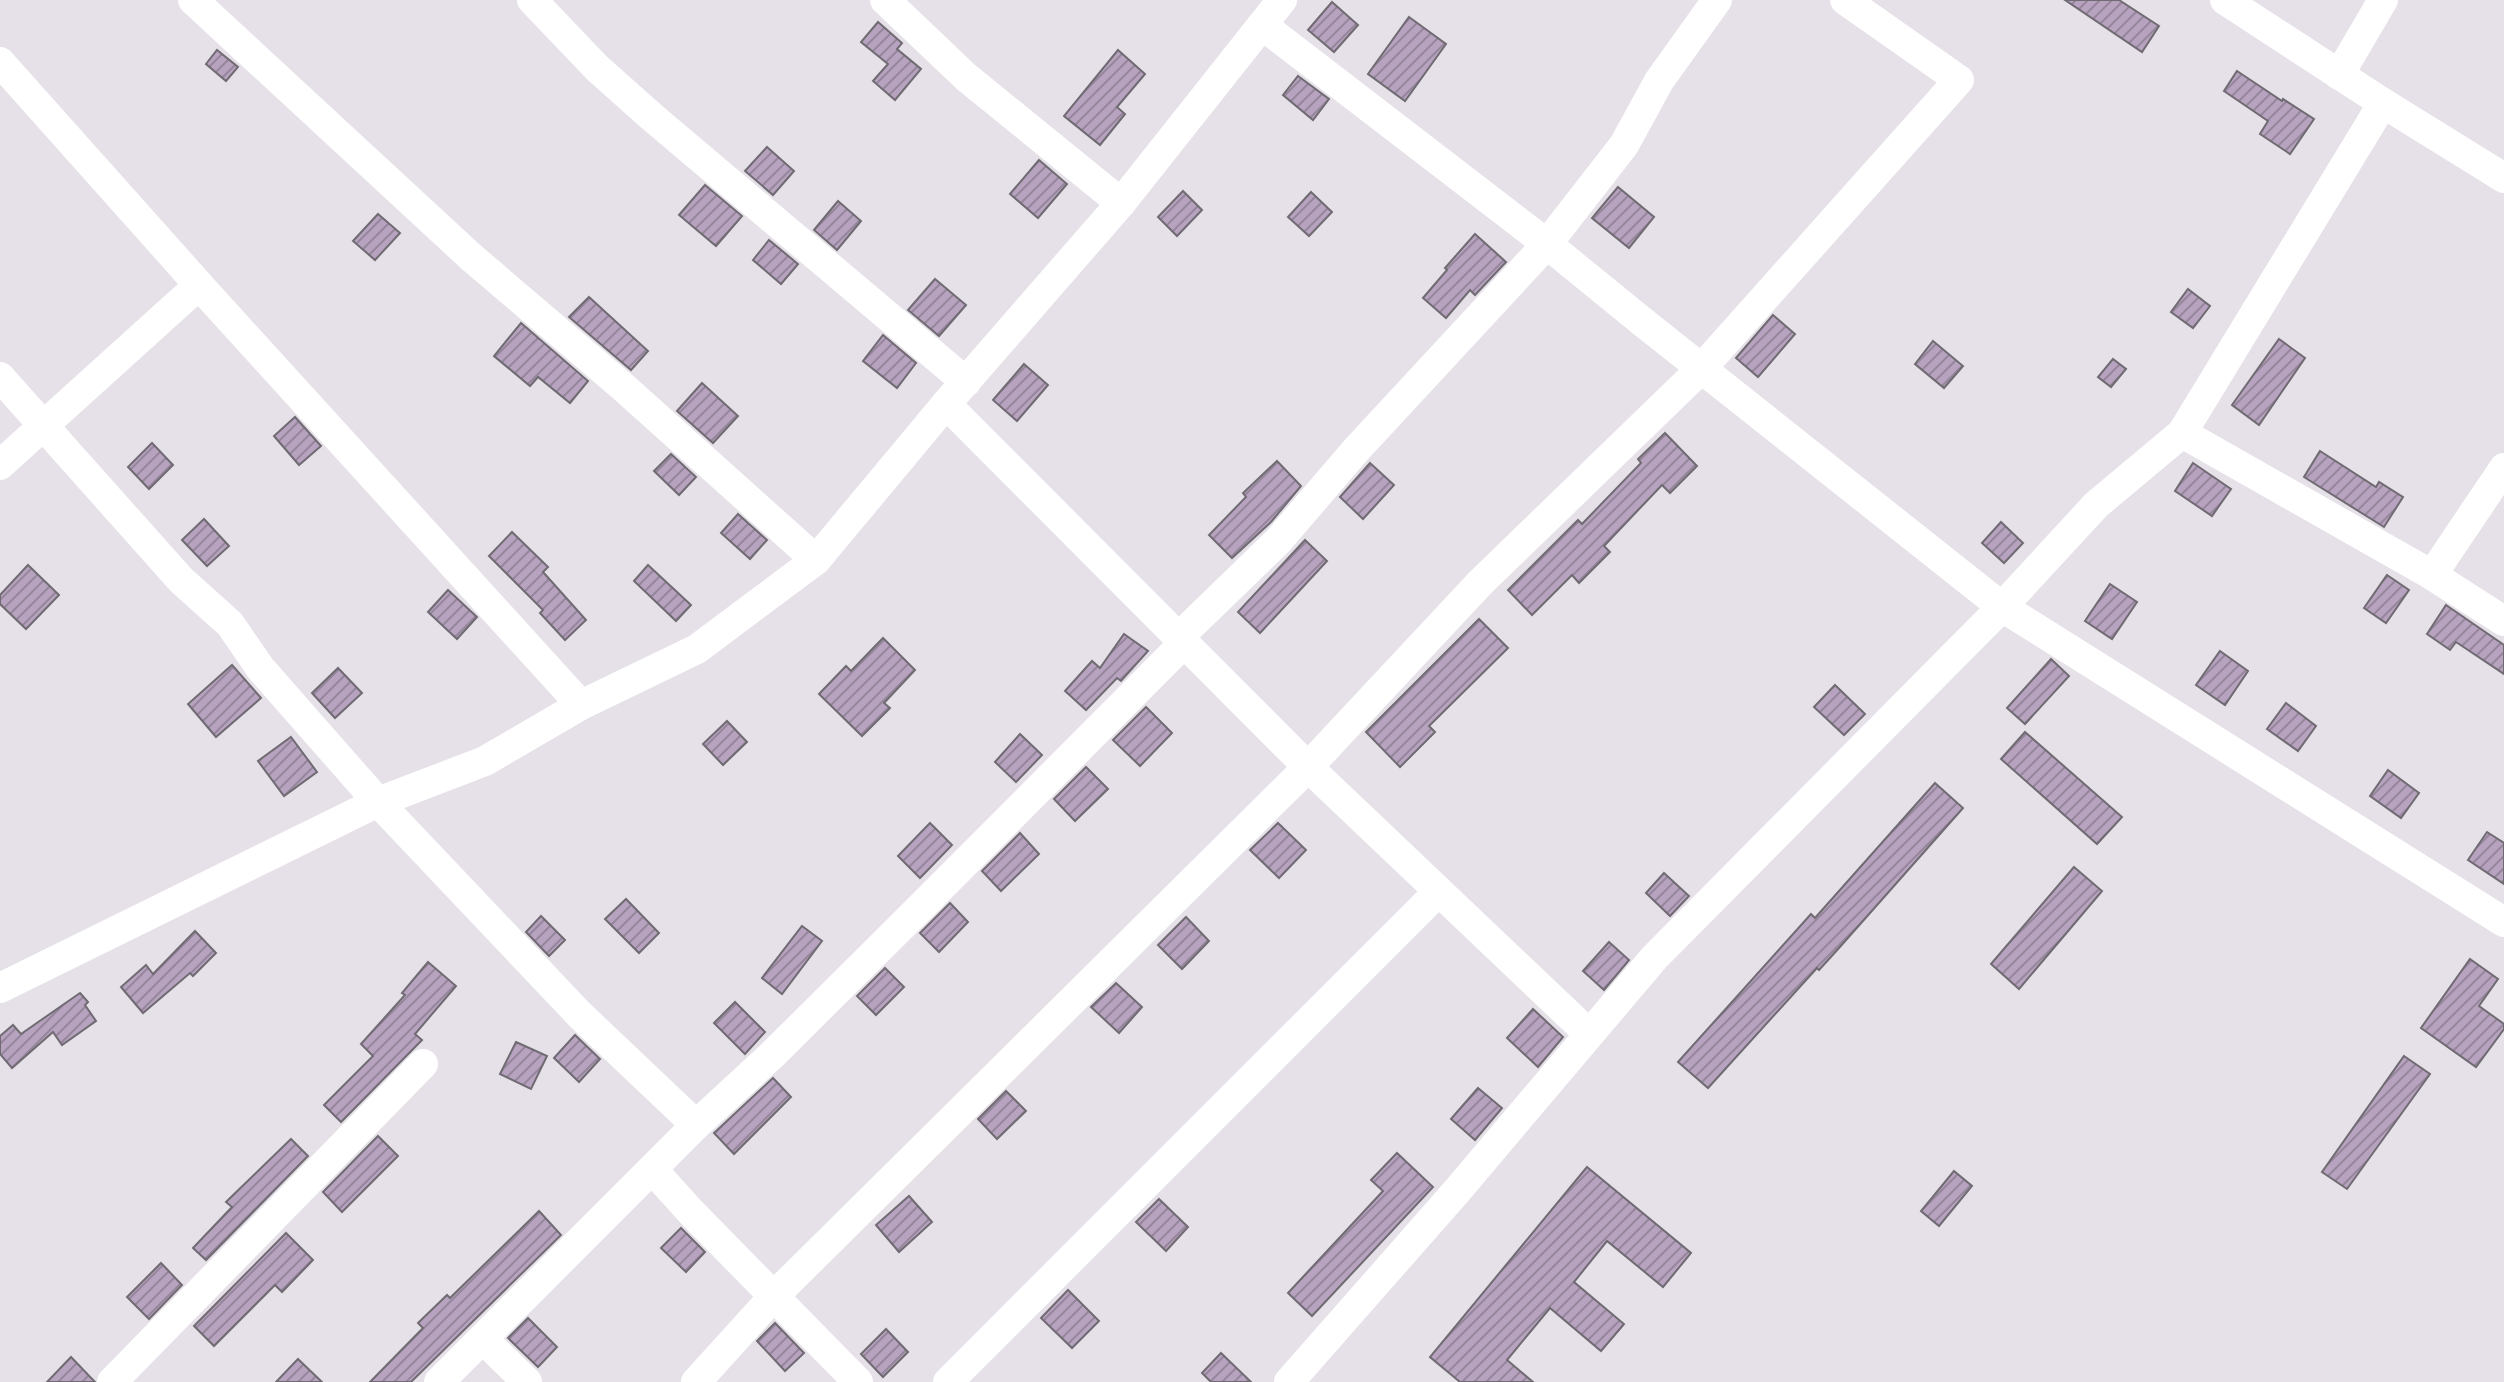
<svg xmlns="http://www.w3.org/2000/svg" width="2504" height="1382" font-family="'Fira Sans',sans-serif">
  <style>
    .building { fill: url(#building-hatch); stroke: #706b72; stroke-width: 2 }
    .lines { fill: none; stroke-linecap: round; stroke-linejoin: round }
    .minor { stroke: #fff; stroke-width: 30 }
  </style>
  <defs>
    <pattern id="building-hatch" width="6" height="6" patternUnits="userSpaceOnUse" patternTransform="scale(2)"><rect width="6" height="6" fill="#b7a3bf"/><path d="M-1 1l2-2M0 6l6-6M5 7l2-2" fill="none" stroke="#96869c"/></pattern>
  </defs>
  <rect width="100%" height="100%" fill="#e6e1e8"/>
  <g class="building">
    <path d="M2065 0H2119L2159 26 2142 52Z"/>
    <path d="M1332 2 1358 25 1334 52 1308 30Z"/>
    <path d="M1409 17 1446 44 1405 101 1368 74Z"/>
    <path d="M878 22 902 43 897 49 921 69 895 100 873 81 888 64 861 42Z"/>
    <path d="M217 50 238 67 226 81 206 64Z"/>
    <path d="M1118 50 1145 74 1117 107 1125 114 1100 145 1064 116Z"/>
    <path d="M2237 71 2282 101 2283 99 2314 119 2290 154 2260 134 2268 121 2224 91Z"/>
    <path d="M1298 76 1329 99 1313 120 1283 95Z"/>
    <path d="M767 147 794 171 773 195 745 171Z"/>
    <path d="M1039 160 1067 184 1038 218 1010 194Z"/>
    <path d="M705 185 742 216 716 246 679 215Z"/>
    <path d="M1618 187 1654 217 1629 248 1592 218Z"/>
    <path d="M1183 191 1202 210 1177 236 1158 217Z"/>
    <path d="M1311 192 1332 212 1309 236 1288 217Z"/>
    <path d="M838 201 861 221 837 250 814 230Z"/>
    <path d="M378 214 400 233 375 260 353 241Z"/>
    <path d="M1475 234 1506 262 1475 295 1470 290 1446 318 1423 298 1447 270 1445 268Z"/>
    <path d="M769 240 798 264 781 284 753 260Z"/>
    <path d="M935 279 966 305 939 336 908 310Z"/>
    <path d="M2188 289 2210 306 2193 328 2171 312Z"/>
    <path d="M589 297 648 351 631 370 569 317Z"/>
    <path d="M1773 315 1795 334 1758 377 1736 358Z"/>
    <path d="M521 323 588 381 570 403 538 377 530 386 494 356Z"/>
    <path d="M883 335 916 363 897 388 863 361Z"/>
    <path d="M2279 339 2305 358 2259 425 2232 405Z"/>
    <path d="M1933 341 1963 366 1944 388 1915 364Z"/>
    <path d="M2113 359 2126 369 2111 387 2098 377Z"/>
    <path d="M1024 364 1048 385 1017 421 993 400Z"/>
    <path d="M702 383 738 416 713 443 677 411Z"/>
    <path d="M295 417 321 446 299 465 274 436Z"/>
    <path d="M1665 433 1697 466 1670 493 1662 485 1604 546 1610 552 1579 583 1572 575 1532 615 1508 590 1578 520 1582 524 1641 463 1638 459Z"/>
    <path d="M152 443 173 465 149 489 128 467Z"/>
    <path d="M2320 451 2376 487 2379 482 2403 497 2384 527 2304 477Z"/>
    <path d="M671 454 696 477 679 495 654 471Z"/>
    <path d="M1277 461 1301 486 1271 522 1232 558 1209 535 1246 497 1243 493Z"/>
    <path d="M1370 463 1394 485 1363 519 1340 497Z"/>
    <path d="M2193 463 2231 489 2212 516 2175 491Z"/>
    <path d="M738 514 767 540 750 559 721 533Z"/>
    <path d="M204 519 229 546 207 566 182 540Z"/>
    <path d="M2001 522 2023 543 2004 563 1982 543Z"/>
    <path d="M512 532 548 567 543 572 586 620 565 640 540 613 543 610 489 556Z"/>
    <path d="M1305 540 1327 561 1260 633 1238 612Z"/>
    <path d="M28 565 59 595 26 629 0 604V595Z"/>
    <path d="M648 565 691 605 676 621 634 581Z"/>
    <path d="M2387 575 2409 590 2386 623 2364 608Z"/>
    <path d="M2110 584 2137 602 2112 639 2085 621Z"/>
    <path d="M448 590 477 617 457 639 428 612Z"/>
    <path d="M2446 605 2504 645V674L2456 642 2450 650 2427 634Z"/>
    <path d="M1479 619 1508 648 1429 726 1435 732 1400 767 1366 732Z"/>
    <path d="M1124 634 1148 651 1121 681 1117 678 1086 710 1065 691 1092 661 1100 668Z"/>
    <path d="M883 638 915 670 884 703 890 708 862 736 819 694 846 666 851 671Z"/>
    <path d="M2220 651 2248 671 2225 705 2196 685Z"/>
    <path d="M2051 659 2069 676 2025 724 2007 708Z"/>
    <path d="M232 665 261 698 216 737 188 704Z"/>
    <path d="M338 668 362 693 335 718 312 693Z"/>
    <path d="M1835 685 1865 714 1844 735 1814 707Z"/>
    <path d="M2286 703 2316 726 2298 751 2267 729Z"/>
    <path d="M1146 707 1172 733 1140 766 1113 740Z"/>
    <path d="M727 721 747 742 723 765 703 744Z"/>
    <path d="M2025 732 2122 817 2097 844 2001 759Z"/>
    <path d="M1020 734 1042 755 1016 782 995 762Z"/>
    <path d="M291 737 317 772 284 796 258 761Z"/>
    <path d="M1086 767 1108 789 1075 821 1054 799Z"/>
    <path d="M2388 770 2419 793 2401 818 2370 796Z"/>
    <path d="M1935 783 1963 808 1839 948 1819 970 1817 968 1708 1088 1678 1062 1811 914 1815 918Z"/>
    <path d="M930 823 952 845 920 878 898 856Z"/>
    <path d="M1278 823 1306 850 1279 878 1250 850Z"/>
    <path d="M2487 832 2504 843V884L2468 860Z"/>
    <path d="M1020 833 1039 854 1001 891 982 871Z"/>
    <path d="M2074 867 2102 891 2019 989 1991 964Z"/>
    <path d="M1664 873 1689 896 1670 916 1646 893Z"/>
    <path d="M626 899 659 933 639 953 605 919Z"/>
    <path d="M950 903 968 922 939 952 920 933Z"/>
    <path d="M541 916 565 940 549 956 526 932Z"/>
    <path d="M1186 917 1209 941 1182 969 1158 945Z"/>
    <path d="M802 926 822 941 782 994 762 978Z"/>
    <path d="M195 931 216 953 193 976 190 973 143 1013 121 987 146 965 153 974Z"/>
    <path d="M1609 942 1629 960 1604 990 1583 971Z"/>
    <path d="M2470 959 2498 979 2479 1006 2504 1024V1029L2476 1067 2421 1028Z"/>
    <path d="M428 962 456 986 415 1034 422 1040 341 1122 324 1105 373 1056 361 1044 405 995 402 993Z"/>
    <path d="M885 968 904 987 876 1015 857 996Z"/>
    <path d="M1116 983 1142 1007 1119 1033 1091 1007Z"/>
    <path d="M80 993 88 1002 85 1005 96 1021 62 1045 53 1032 12 1068 0 1054V1036L13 1025 21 1034Z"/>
    <path d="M735 1002 765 1032 745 1054 714 1023Z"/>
    <path d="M1533 1009 1563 1037 1538 1067 1507 1038Z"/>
    <path d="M575 1035 600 1059 579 1082 554 1058Z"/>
    <path d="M516 1042 547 1056 531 1089 500 1074Z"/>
    <path d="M2404 1056 2430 1074 2347 1189 2322 1172Z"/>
    <path d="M773 1078 791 1097 734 1154 714 1133Z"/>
    <path d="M1478 1088 1502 1108 1475 1140 1451 1119Z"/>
    <path d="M1006 1091 1026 1111 997 1139 978 1119Z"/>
    <path d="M378 1136 398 1156 342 1212 323 1192Z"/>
    <path d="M291 1139 308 1156 206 1260 193 1248 232 1207 226 1202Z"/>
    <path d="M1397 1153 1433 1187 1312 1316 1288 1293 1383 1191 1371 1180Z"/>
    <path d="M1587 1167 1691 1253 1663 1287 1607 1241 1574 1282 1624 1324 1601 1351 1550 1308 1507 1360 1533 1382H1460L1430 1357Z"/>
    <path d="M1954 1171 1972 1186 1939 1226 1921 1211Z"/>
    <path d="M909 1196 932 1222 899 1252 876 1225Z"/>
    <path d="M1159 1199 1188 1227 1166 1251 1136 1222Z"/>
    <path d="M539 1211 561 1235 411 1382H370L423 1328 418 1323 447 1295 450 1298Z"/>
    <path d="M681 1228 705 1252 686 1272 661 1248Z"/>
    <path d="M286 1233 313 1260 282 1292 275 1285 214 1346 194 1326Z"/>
    <path d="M161 1263 182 1285 149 1319 127 1297Z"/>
    <path d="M1068 1290 1099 1321 1072 1348 1041 1318Z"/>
    <path d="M528 1318 557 1347 538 1367 508 1338Z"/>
    <path d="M775 1323 804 1353 785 1371 757 1341Z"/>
    <path d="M886 1329 908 1352 883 1377 861 1354Z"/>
    <path d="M1221 1353 1251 1382H1211L1202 1373Z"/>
    <path d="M71 1357 95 1382H47Z"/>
    <path d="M298 1359 322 1382H276Z"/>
  </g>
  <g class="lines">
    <g class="minor">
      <path d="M193 0 471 257 622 386 816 560"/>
      <path d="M532 0 597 68 652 117 966 382"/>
      <path d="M885 0 966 77 1121 203"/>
      <path d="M2225 0 2383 103"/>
      <path d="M1262 25 1282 0"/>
      <path d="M0 62 199 285 581 705"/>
      <path d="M2339 75 2383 0"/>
      <path d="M0 377 181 580 230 624 261 669 378 802 579 1014 696 1125"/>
      <path d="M2182 433 2432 575 2504 621"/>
      <path d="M0 465 199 285"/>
      <path d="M2432 575 2504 468"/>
      <path d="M1179 637 1278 541 1356 450 1547 244 1624 145 1659 81 1717 0"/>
      <path d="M0 988 378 802 485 761 581 705 697 649 816 560 946 404"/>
      <path d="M1589 1034 1308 767 946 404 1121 203 1262 25 1547 244 1644 323 2002 607 2504 922"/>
      <path d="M653 1170 690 1211 858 1382"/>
      <path d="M483 1339 527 1382"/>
      <path d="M112 1382 423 1064"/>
      <path d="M439 1382 696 1125 773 1054 929 899 1185 642"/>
      <path d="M696 1382 774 1296 1308 767 1480 583 1702 368 1959 80 1845 0"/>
      <path d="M948 1382 1438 892"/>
      <path d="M1289 1382 1456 1192 1654 958 2002 607 2096 505 2182 433 2383 103 2504 178"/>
    </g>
  </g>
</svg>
